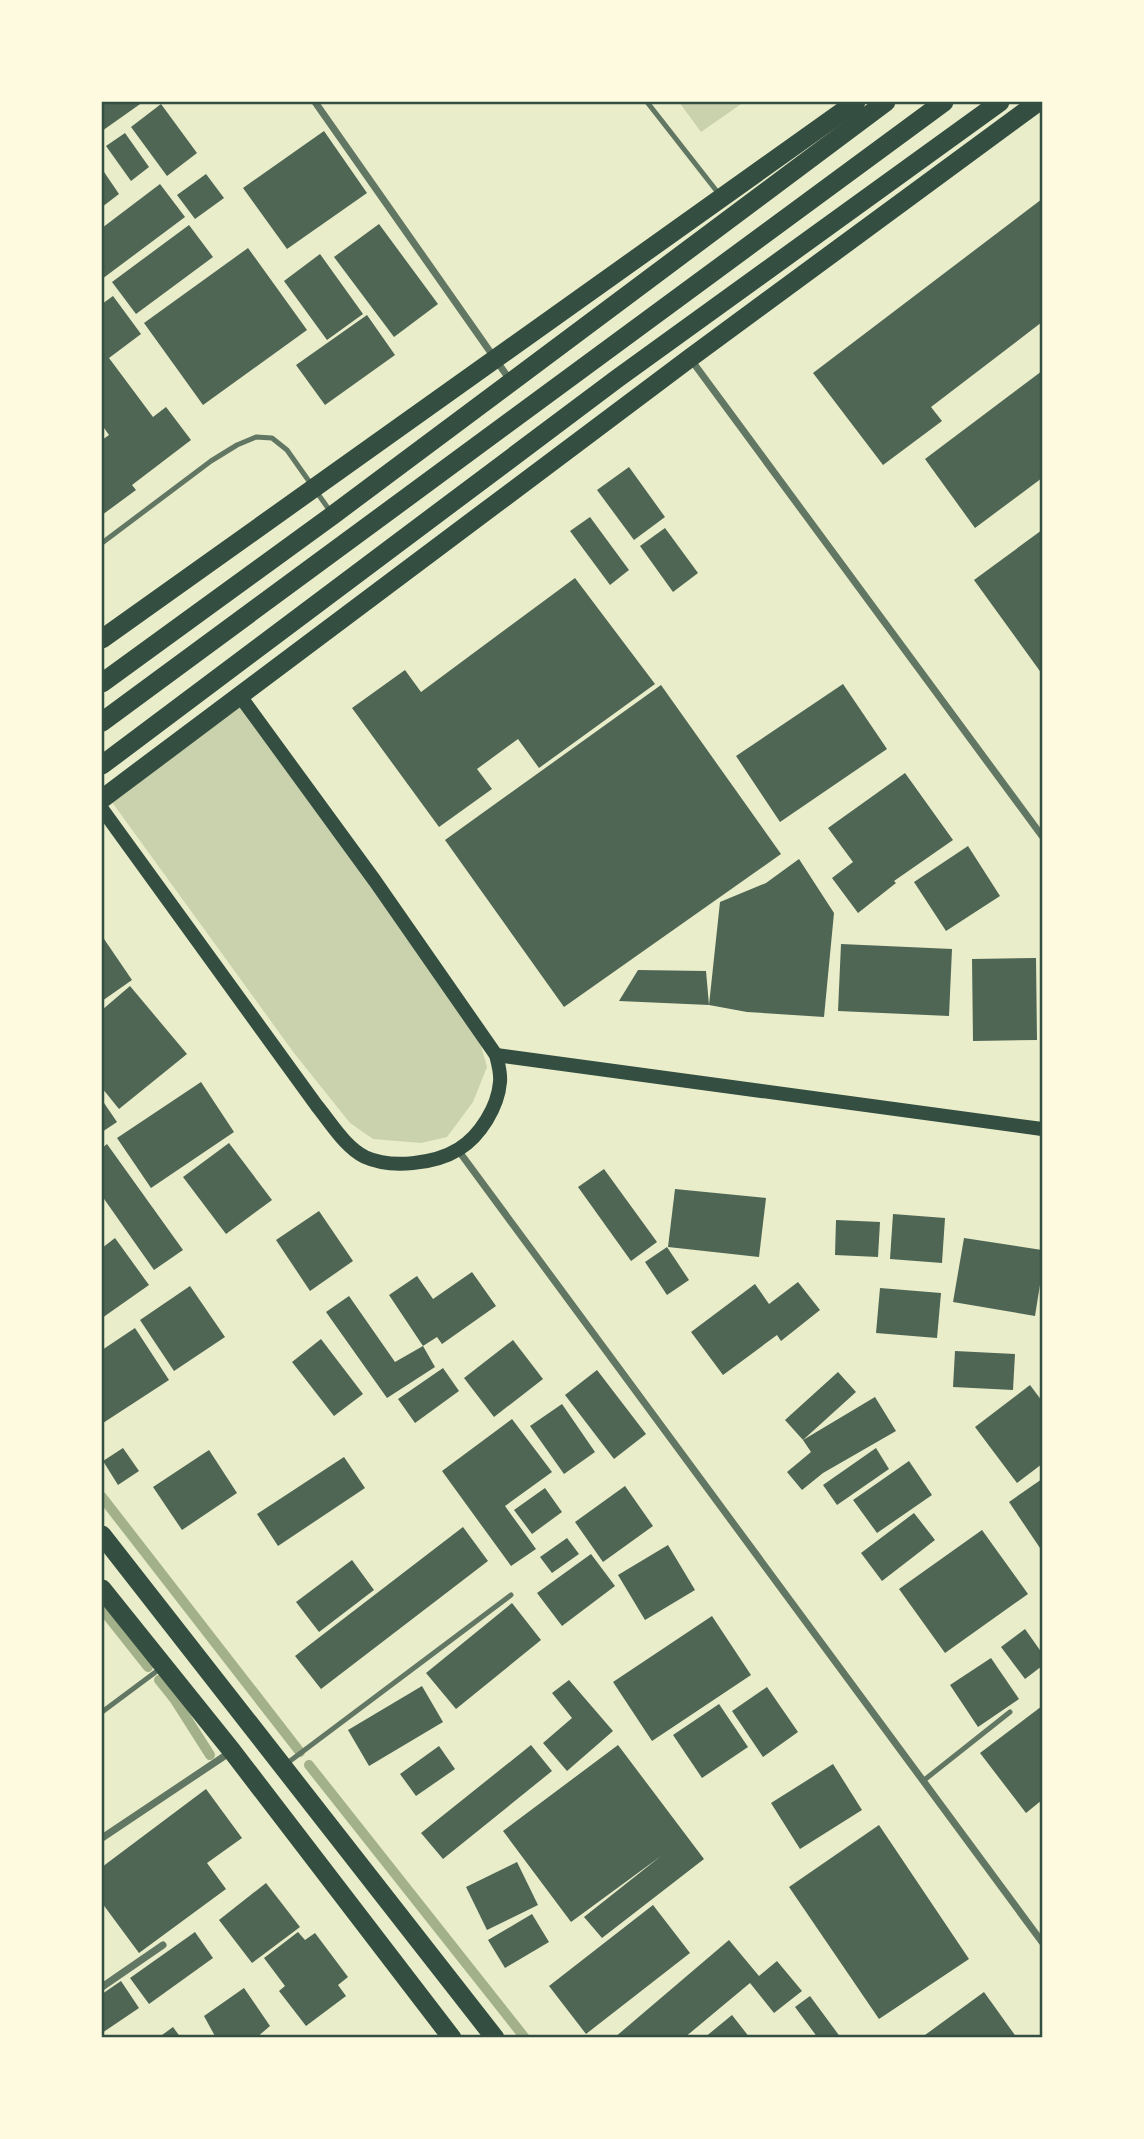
<svg xmlns="http://www.w3.org/2000/svg" width="1144" height="2139" font-family="'Golos Text',sans-serif">
  <style>
    .green { fill: #cad2ad }
    .lines { fill: none; stroke-linecap: round; stroke-linejoin: round }
    .stream { stroke: #a3b18a; stroke-width: 10 }
    .building { fill: #4f6655 }
    .service { stroke: #617663; stroke-width: 5 }
    .minor { stroke: #617663; stroke-width: 7 }
    .secondary { stroke: #344e41; stroke-width: 14 }
    .trunk { stroke: #344e41; stroke-width: 19 }
    .neatline { fill: none; stroke: #344e41; stroke-width: 2.5 }
  </style>
  <rect width="100%" height="100%" fill="#e9edc9"/>
  <g class="green">
    <path d="M679 102H744L701 132Z"/>
    <path d="M243 704 479 1039 487 1067 473 1102 447 1137 421 1143 373 1139 350 1123 294 1053 109 798Z"/>
  </g>
  <g class="lines">
    <g class="stream">
      <path d="M102 1497 300 1752"/>
      <path d="M102 1609 148 1667"/>
      <path d="M159 1680 175 1700 210 1755"/>
      <path d="M309 1765 525 2038"/>
    </g>
  </g>
  <g class="building">
    <path d="M102 102H143L102 131Z"/>
    <path d="M161 104 197 153 167 176 131 127Z"/>
    <path d="M324 131 367 193 287 249 243 188Z"/>
    <path d="M125 133 149 167 131 181 106 146Z"/>
    <path d="M102 169 119 194 102 207Z"/>
    <path d="M206 174 224 198 195 219 177 195Z"/>
    <path d="M160 184 185 217 102 279V228Z"/>
    <path d="M1042 199V322L931 407 942 421 883 465 813 373Z"/>
    <path d="M379 224 438 304 394 337 334 257Z"/>
    <path d="M189 225 213 257 136 314 112 282Z"/>
    <path d="M248 248 307 330 203 405 144 323Z"/>
    <path d="M320 254 363 314 327 340 284 281Z"/>
    <path d="M113 296 141 334 109 358 153 417 166 407 191 440 132 485 136 490 102 515V440L109 435 102 425V304Z"/>
    <path d="M367 315 395 355 325 405 296 365Z"/>
    <path d="M1042 371V478L975 528 925 459Z"/>
    <path d="M629 467 665 517 634 540 597 490Z"/>
    <path d="M590 517 629 570 610 585 570 531Z"/>
    <path d="M665 528 698 573 673 592 640 546Z"/>
    <path d="M1042 530V674L974 580Z"/>
    <path d="M575 578 655 684 539 768 518 739 477 769 492 789 439 827 352 708 405 670 421 692Z"/>
    <path d="M843 684 887 749 780 822 736 756Z"/>
    <path d="M661 685 781 854 564 1007 445 840Z"/>
    <path d="M905 773 953 840 894 881 896 883 858 913 832 878 853 862 828 828Z"/>
    <path d="M968 846 1000 896 946 931 914 882Z"/>
    <path d="M799 859 834 913 824 1017 747 1012 709 1005 720 902 766 883Z"/>
    <path d="M102 936 132 980 102 1001Z"/>
    <path d="M841 944 952 949 949 1016 838 1011Z"/>
    <path d="M1036 958 1037 1040 973 1041 972 959Z"/>
    <path d="M638 970 706 971 709 1005 619 1001Z"/>
    <path d="M130 986 187 1054 119 1109 102 1088V1010Z"/>
    <path d="M201 1082 234 1132 151 1188 117 1138Z"/>
    <path d="M102 1100 117 1122 102 1132Z"/>
    <path d="M229 1143 272 1200 226 1234 183 1177Z"/>
    <path d="M107 1144 183 1250 154 1270 102 1196V1148Z"/>
    <path d="M604 1169 657 1242 631 1261 578 1187Z"/>
    <path d="M675 1189 766 1198 759 1257 668 1247Z"/>
    <path d="M319 1211 353 1261 310 1291 276 1240Z"/>
    <path d="M893 1214 945 1218 942 1263 890 1259Z"/>
    <path d="M836 1220 880 1222 878 1257 835 1255Z"/>
    <path d="M115 1238 149 1285 102 1318V1248Z"/>
    <path d="M964 1238 1042 1250V1272L1035 1316 953 1302Z"/>
    <path d="M667 1247 689 1280 667 1295 645 1262Z"/>
    <path d="M472 1272 496 1306 442 1344 437 1337 423 1346 389 1295 417 1276 433 1299Z"/>
    <path d="M798 1282 820 1310 781 1341 777 1335 723 1375 691 1332 755 1284 769 1304Z"/>
    <path d="M190 1286 225 1337 174 1371 140 1320Z"/>
    <path d="M880 1288 941 1293 937 1338 876 1333Z"/>
    <path d="M349 1296 395 1362 423 1346 435 1367 387 1398 326 1312Z"/>
    <path d="M135 1328 169 1380 103 1423 102 1350Z"/>
    <path d="M321 1339 363 1394 334 1416 292 1362Z"/>
    <path d="M513 1340 543 1379 494 1417 464 1378Z"/>
    <path d="M955 1351 1015 1354 1013 1390 953 1387Z"/>
    <path d="M443 1368 459 1391 415 1423 398 1399Z"/>
    <path d="M597 1370 646 1434 614 1459 565 1395Z"/>
    <path d="M838 1372 856 1392 803 1440 785 1420Z"/>
    <path d="M1030 1385 1042 1401V1464L1017 1483 975 1427Z"/>
    <path d="M875 1397 896 1431 823 1473 802 1490 787 1472 811 1452 803 1440Z"/>
    <path d="M562 1404 595 1452 564 1474 530 1426Z"/>
    <path d="M512 1419 552 1472 505 1506 536 1549 511 1566 442 1471Z"/>
    <path d="M123 1448 139 1471 118 1485 103 1461Z"/>
    <path d="M876 1448 889 1469 837 1505 823 1485Z"/>
    <path d="M209 1450 237 1493 182 1530 153 1487Z"/>
    <path d="M344 1457 365 1488 278 1546 257 1514Z"/>
    <path d="M909 1461 932 1495 877 1533 853 1500Z"/>
    <path d="M1042 1479V1551L1009 1502Z"/>
    <path d="M625 1486 653 1526 603 1562 575 1522Z"/>
    <path d="M545 1488 562 1512 532 1534 514 1510Z"/>
    <path d="M914 1513 935 1540 882 1581 861 1553Z"/>
    <path d="M463 1527 488 1561 321 1689 295 1656Z"/>
    <path d="M982 1530 1028 1594 945 1653 899 1589Z"/>
    <path d="M567 1538 579 1554 552 1573 540 1557Z"/>
    <path d="M668 1545 695 1590 645 1620 618 1575Z"/>
    <path d="M591 1554 615 1586 562 1626 537 1593Z"/>
    <path d="M352 1560 374 1590 319 1632 296 1602Z"/>
    <path d="M512 1603 541 1640 456 1709 426 1673Z"/>
    <path d="M712 1616 751 1675 652 1741 613 1682Z"/>
    <path d="M1025 1629 1042 1653V1666L1025 1679 1001 1647Z"/>
    <path d="M991 1658 1019 1699 978 1727 950 1685Z"/>
    <path d="M569 1680 613 1731 567 1771 543 1743 572 1718 552 1693Z"/>
    <path d="M422 1686 443 1722 369 1766 348 1730Z"/>
    <path d="M767 1687 798 1732 763 1757 732 1711Z"/>
    <path d="M719 1704 748 1747 702 1778 673 1735Z"/>
    <path d="M1042 1706V1800L1026 1813 980 1753Z"/>
    <path d="M531 1745 552 1771 443 1859 421 1833Z"/>
    <path d="M618 1745 704 1859 602 1938 584 1917 661 1856 571 1922 503 1831Z"/>
    <path d="M439 1746 455 1769 416 1796 400 1774Z"/>
    <path d="M833 1764 862 1810 800 1849 771 1803Z"/>
    <path d="M206 1789 242 1838 207 1863 226 1889 139 1953 102 1903V1867Z"/>
    <path d="M879 1825 969 1959 879 2019 789 1887Z"/>
    <path d="M517 1862 538 1905 487 1930 466 1887Z"/>
    <path d="M266 1883 300 1927 252 1963 219 1920Z"/>
    <path d="M653 1905 690 1953 586 2034 549 1986Z"/>
    <path d="M532 1914 549 1942 505 1968 488 1940Z"/>
    <path d="M195 1932 213 1958 149 2004 130 1978Z"/>
    <path d="M298 1932 305 1940 315 1933 348 1977 338 1985 346 1996 306 2026 279 1991 285 1986 264 1958Z"/>
    <path d="M729 1940 759 1976 777 1961 802 1991 774 2013 750 1983 684 2038H614Z"/>
    <path d="M121 1981 139 2008 102 2033V1994Z"/>
    <path d="M244 1988 270 2026 256 2038H216L204 2016Z"/>
    <path d="M984 1992 1017 2038H927L925 2035Z"/>
    <path d="M810 1996 841 2038H818L795 2007Z"/>
    <path d="M732 2015 750 2038H704Z"/>
    <path d="M173 2027 181 2038H158Z"/>
  </g>
  <g class="lines">
    <g class="service">
      <path d="M647 102 719 194"/>
      <path d="M102 543 211 461 237 445 256 437 272 438 287 450 330 511"/>
      <path d="M102 1712 161 1668"/>
      <path d="M286 1764 511 1595"/>
      <path d="M923 1781 1010 1712"/>
    </g>
    <g class="minor">
      <path d="M315 102 510 380"/>
      <path d="M692 361 1042 836"/>
      <path d="M458 1150 1042 1942"/>
      <path d="M102 1838 232 1751"/>
      <path d="M102 1987 163 1945"/>
    </g>
    <g class="secondary">
      <path d="M102 809 317 1106C331 1123 345 1147 365 1157 391 1169 435 1164 459 1149 480 1136 498 1107 500 1082 501 1073 498 1063 496 1055L375 881 240 696"/>
      <path d="M496 1055 1042 1129"/>
    </g>
    <g class="trunk">
      <path d="M102 639 856 102"/>
      <path d="M102 683 333 515 886 102"/>
      <path d="M102 722 944 102"/>
      <path d="M102 765 618 378 1000 102"/>
      <path d="M102 799 690 358 1038 102"/>
      <path d="M102 1535 495 2038"/>
      <path d="M102 1589 232 1751 452 2038"/>
    </g>
  </g>
  <rect width="1144" height="2139" fill="none" stroke="#fefae0" stroke-width="206"/>
  <rect x="103" y="103" width="938" height="1933" class="neatline"/>
</svg>
